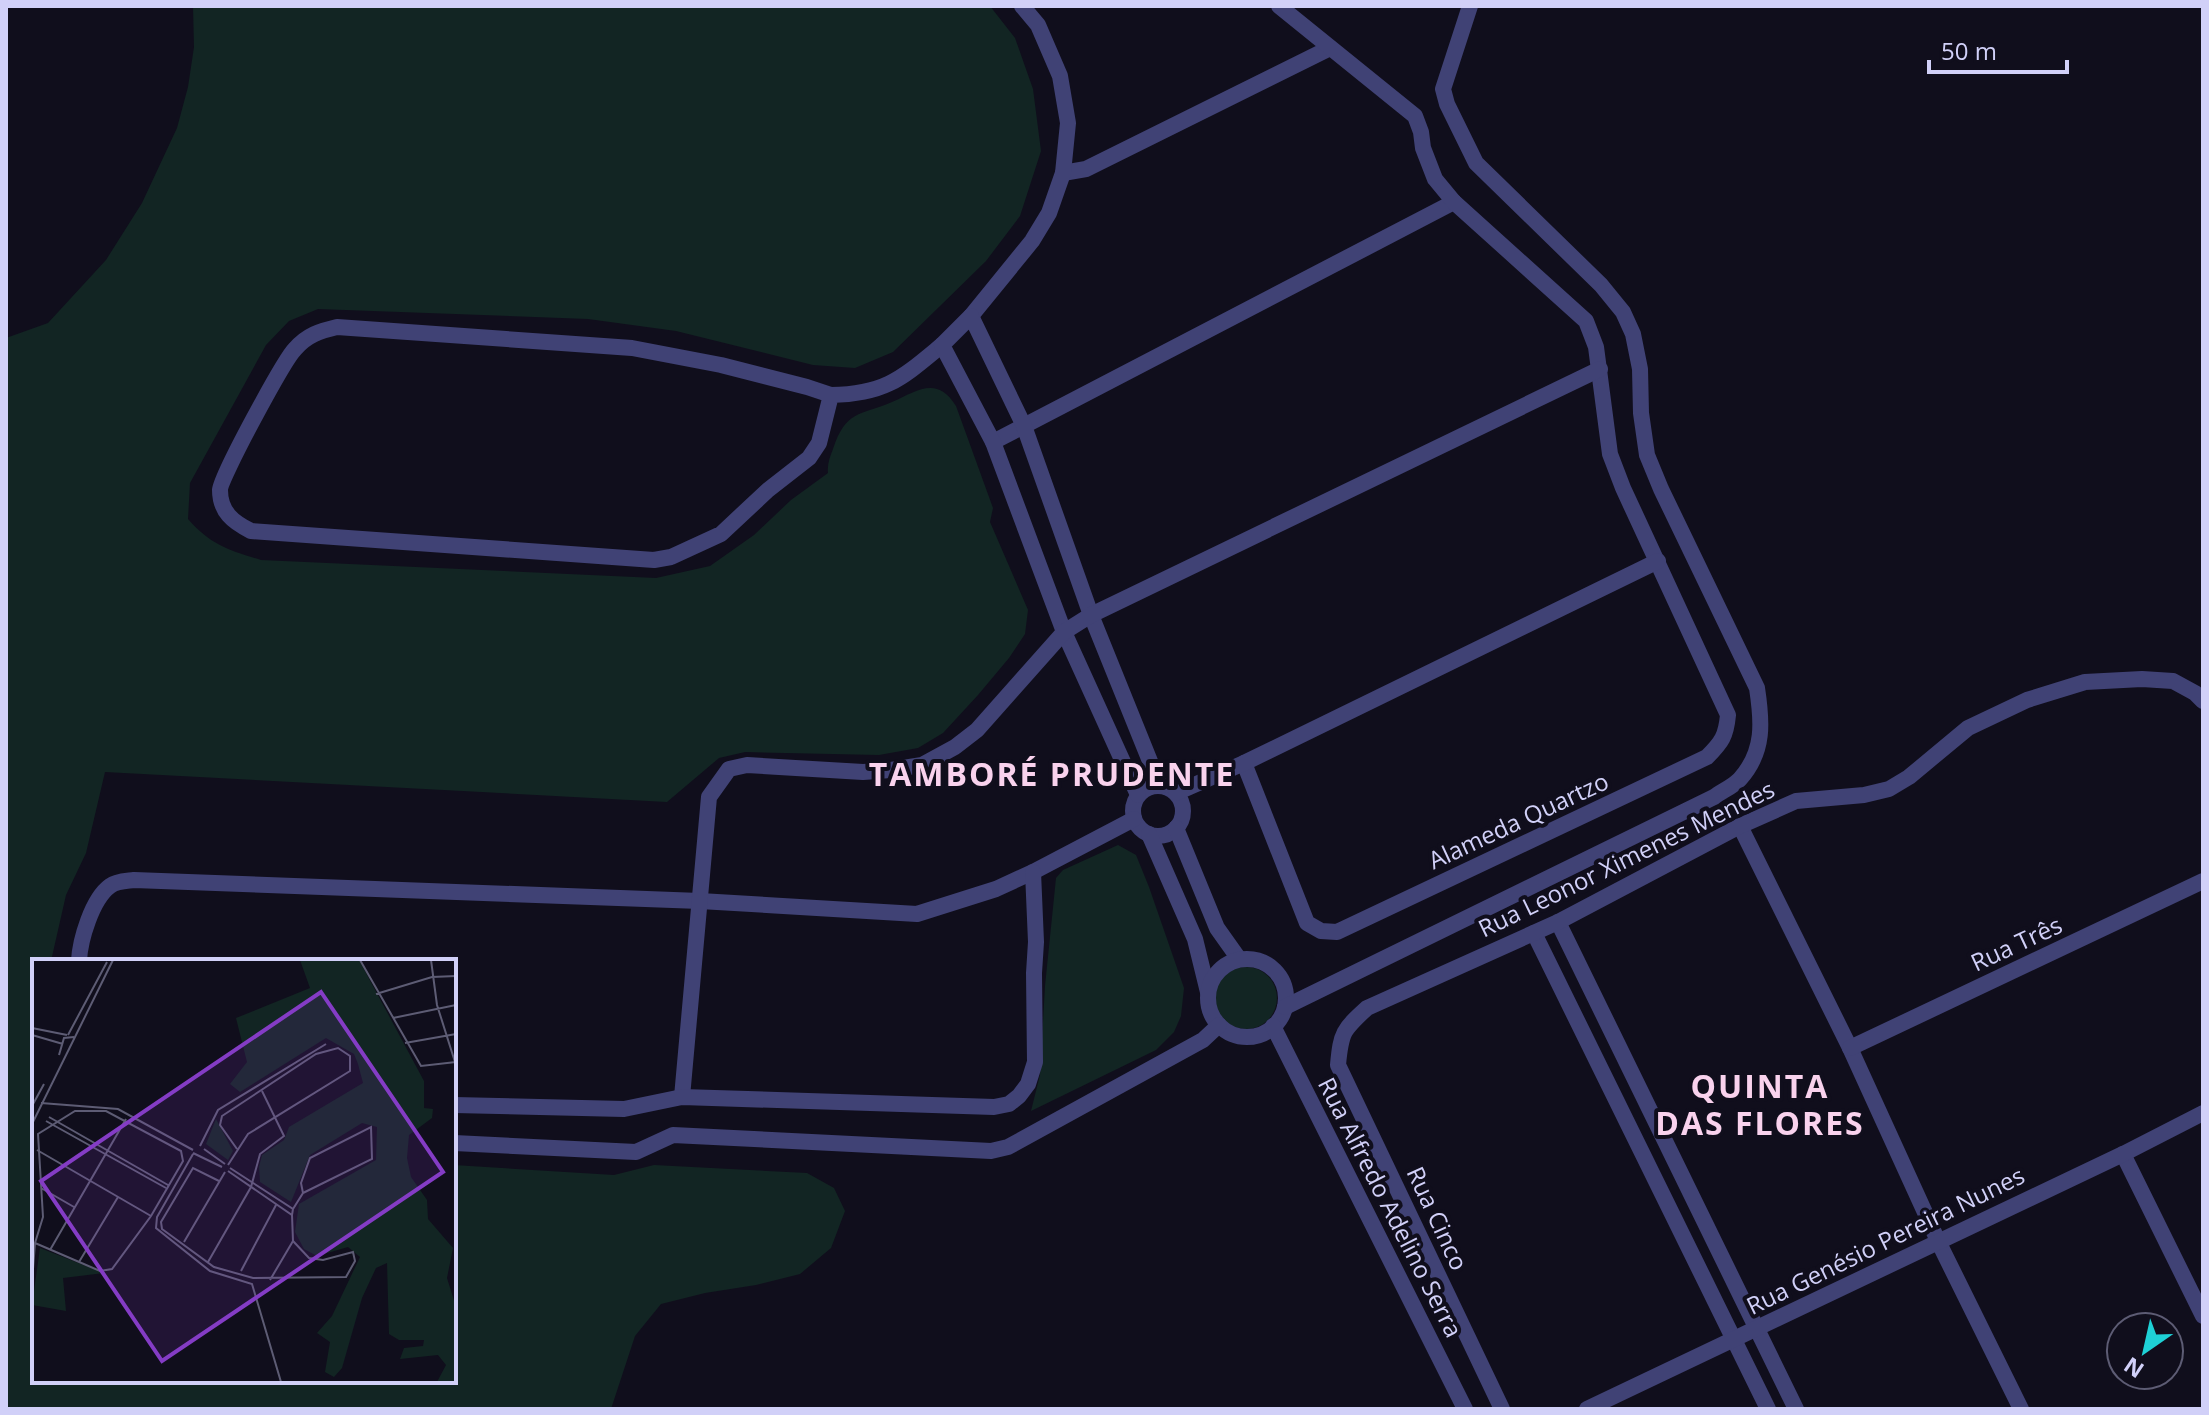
<svg xmlns="http://www.w3.org/2000/svg" width="2209" height="1415" font-family="'Open Sans',sans-serif">
  <style>
    .green { fill: #122523 }
    .lines { fill: none; stroke-linecap: round; stroke-linejoin: round }
    .minor { stroke: #404275; stroke-width: 16 }
    .labels { text-anchor: middle; dominant-baseline: central; stroke-width: 8; stroke-linejoin: round; paint-order: stroke }
    .street-label { font-size: 24px; fill: #d1d0f8; stroke: #100e1c }
    .district-label { font-size: 32px; font-weight: bold; letter-spacing: 2px; fill: #f9d2ed; stroke: #100e1c }
    .inset-road { fill: none; stroke: #5d5c74; stroke-width: 2 }
    .view { fill: #843cc5; fill-opacity: 0.15; stroke: #843cc5; stroke-width: 4 }
    .inset-edge { fill: none; stroke: #d1d0f8; stroke-width: 4 }
  </style>
  <rect width="100%" height="100%" fill="#100e1c"/>
  <g class="green">
    <path d="M193 6H990L1015 38 1033 89 1041 151 1020 216 986 261 893 352 855 368 813 365 676 331 588 319 318 309 289 321 266 345 190 483 188 519C211 545 228 550 261 560L656 578 710 566 754 535 791 500 828 473C827 464 830 457 833 449 846 410 859 416 892 402 917 391 937 375 956 406L993 508 990 522 1028 610 1025 634 1009 658 978 695 943 733 918 748 879 755 745 752 719 758 667 802 105 772 86 853 66 895 51 961H34V1381H454V1165L614 1175 654 1165 807 1173 834 1188 845 1211 831 1248 800 1274 756 1285 705 1293 661 1304 635 1336 611 1409H6V338L48 323 106 260 142 203 177 128 188 87 194 47Z"/>
    <path d="M1118 845 1136 855 1149 887 1184 988 1181 1016 1174 1032 1156 1050 1031 1111 1040 1075 1045 986 1056 878 1063 870Z"/>
    <circle cx="1246" cy="998" r="31"/>
  </g>
  <g class="lines">
    <g class="minor">
      <path d="M1063 173 1086 169 1330 48"/>
      <path d="M971 316 1032 241 1049 213 1063 173 1068 123 1060 76 1038 25 1022 6"/>
      <path d="M831 395 807 387 721 365 632 348 337 327C320 331 307 335 295 349 284 360 220 478 220 490 220 512 233 522 251 531L654 560 671 557 721 534 768 490 809 458 819 443 831 395C886 394 902 378 942 345"/>
      <path d="M993 442 1454 202"/>
      <path d="M1244 763 1307 923 1321 931 1337 932 1707 757C1722 742 1726 736 1728 715L1623 488 1610 454 1596 347 1586 321 1454 202 1435 179 1423 148 1421 132 1415 116 1279 6"/>
      <circle cx="1158" cy="811" r="25"/>
      <path d="M1176 793 1244 763 1658 561"/>
      <path d="M1138 795 1064 632 993 442 942 345 971 316 1024 426 1091 615 1160 786"/>
      <path d="M1740 826 1850 1048 1938 1241 2021 1409"/>
      <path d="M1176 828 1217 928 1239 959"/>
      <path d="M1149 834 1195 939 1208 992"/>
      <path d="M1558 922 1796 1409"/>
      <path d="M1534 933 1768 1409"/>
      <circle cx="1247" cy="998" r="39"/>
      <path d="M79 961C80 940 92 899 110 886 116 881 127 881 134 880L700 901 917 914 996 889 1033 872 1134 819"/>
      <path d="M1285 1007 1714 797C1722 791 1734 786 1740 779 1765 751 1762 721 1757 688L1661 489 1647 455 1641 413 1640 369 1633 334 1623 312 1601 285 1476 163 1447 104 1443 89 1470 6"/>
      <path d="M1273 1026 1465 1409"/>
      <path d="M1850 1048 2203 881"/>
      <path d="M682 1097 709 797 729 769 747 765 863 772 891 770 922 765 955 747 977 730 1064 632 1091 615 1600 369"/>
      <path d="M454 1105 624 1109 682 1097 994 1107 1009 1104 1019 1096 1028 1084 1035 1062 1034 973 1036 942 1033 872"/>
      <path d="M454 1143 636 1152 673 1135 991 1151 1008 1147 1203 1040 1219 1025"/>
      <path d="M2123 1154 2203 1316"/>
      <path d="M1502 1409 1338 1065C1341 1032 1343 1030 1367 1008L1558 922 1740 826 1796 801 1864 795 1889 789 1909 777 1968 728 2027 700 2085 682 2142 679 2173 681 2195 693 2203 701"/>
      <path d="M1587 1409 2123 1154 2203 1113"/>
    </g>
  </g>
  <g class="labels">
    <g class="street-label">
      <text transform="translate(1518 820) rotate(-25)">Alameda Quartzo</text>
      <text transform="translate(1626 858) rotate(-26)">Rua Leonor Ximenes Mendes</text>
      <text transform="translate(2016 943) rotate(-25)">Rua Três</text>
      <text transform="translate(1391 1207) rotate(63)">Rua Alfredo Adelino Serra</text>
      <text transform="translate(1438 1218) rotate(65)">Rua Cinco</text>
      <text transform="translate(1885 1240) rotate(-26)">Rua Genésio Pereira Nunes</text>
    </g>
    <g class="district-label">
      <text x="1052" y="773">TAMBORÉ PRUDENTE</text>
      <text x="1760" y="1085">QUINTA<tspan x="1760" dy="37">DAS FLORES</tspan></text>
    </g>
  </g>
  <g transform="translate(32 959)">
    <rect width="424" height="424" fill="#100e1c"/>
    <path d="M268 1H327L392 122V149L401 150 400 159 377 176 375 199 379 218 395 241 396 260 421 289 415 319 424 348V423H405L414 406 406 396 368 400 372 389 391 387 392 381H367L357 375 355 304 344 309 330 339 310 409 302 418 293 413 298 383 285 374 300 357 328 298 316 288 285 297 272 290 263 273 267 245 344 201 345 168 330 164 278 196 259 243 228 223 227 208 230 196 252 181 257 168 331 124 326 105 322 95 294 79 208 133 198 125 215 103 204 59 278 29ZM184 160 201 192 196 201 174 185ZM8 289 72 314 31 319 34 352 0 346Z" fill="#122523"/>
    <path class="inset-road" d="M328 1 389 107 424 103M399 1 405 46 423 103M344 35 400 18 424 17M361 59 424 46M0 69 35 76M0 76 31 85M36 76 75 3M373 84 424 75M27 96 32 79 42 78M9 144 86 150 161 191M0 147 12 125M17 158 136 226M14 162 134 229M0 165 81 1M168 187 186 151 294 85M172 190 193 205M5 191 119 257M161 194 190 208M161 195 125 258 124 269 178 312 220 325 249 423M196 206 216 175 318 112V97L306 89 284 95 190 157 188 166 205 190M196 212 260 256 261 250 198 209M187 222 161 209 129 263 130 270 182 308 221 319 314 318 323 302 321 293 291 301 277 299 261 282 260 256M9 229 42 248M261 250 271 234 269 224 278 199 339 168 340 200 271 234M152 283 193 213M18 291 94 160M47 303 86 238M176 303 219 228 228 195 252 177 230 132M209 312 244 246M238 321 261 282M0 323 3 284 11 258 6 175 43 152H74L149 192 151 202 119 257 80 310 68 312 3 284"/>
    <path class="view" d="M289 33 411 213 130 402 9 222Z"/>
    <rect width="424" height="424" class="inset-edge"/>
  </g>
  <rect width="2209" height="1415" fill="none" stroke="#d1d0f8" stroke-width="16"/>
  <g transform="translate(2145 1351) rotate(214)"><circle r="38" fill="#100e1c" stroke="#5d5c74" stroke-width="2"/>
  <path d="M0-6L14 30L0 20L-14 30Z" fill="#1ed1d6"/>
  <text y="-12" font-size="22" font-weight="bold" text-anchor="middle" fill="#d1d0f8">N</text>
  </g>
  <path d="M1929 60v12h138v-12" fill="none" stroke="#d1d0f8" stroke-width="4"/>
  <text x="1941" y="60" font-size="24" fill="#d1d0f8" stroke="#100e1c" stroke-width="6" paint-order="stroke">50 m</text>
</svg>
